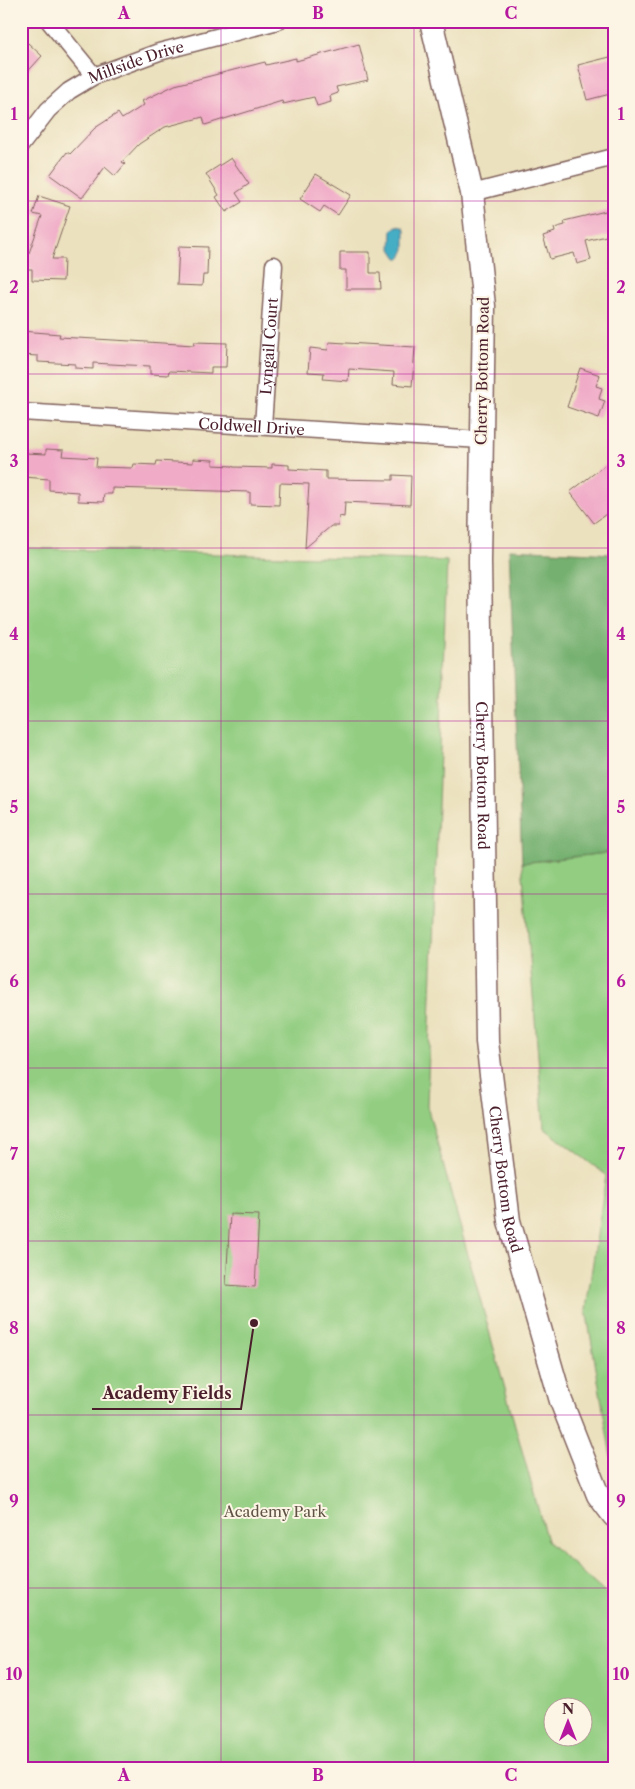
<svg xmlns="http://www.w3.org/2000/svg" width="635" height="1789" font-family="'Libre Caslon Text',serif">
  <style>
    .green { fill: #92cd81; stroke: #6e7656; fill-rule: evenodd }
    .forest { fill: #75b06f; stroke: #60684d }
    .water { fill: #44adc4; stroke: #476678 }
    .building { fill: #f0abc7 }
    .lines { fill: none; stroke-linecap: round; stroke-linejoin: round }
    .minor-casing { stroke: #82635e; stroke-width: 19 }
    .secondary-casing { stroke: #82635e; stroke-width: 25 }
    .minor { stroke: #fff; stroke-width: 16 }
    .secondary { stroke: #fff; stroke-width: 22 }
    .grid { fill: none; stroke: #b5179e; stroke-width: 1; stroke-opacity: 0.55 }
    .labels { text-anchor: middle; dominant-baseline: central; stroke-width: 4; stroke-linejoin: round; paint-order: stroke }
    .street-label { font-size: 15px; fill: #4a1f2b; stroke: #fcf5e5 }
    .park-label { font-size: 15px; fill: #605345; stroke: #fcf5e5 }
    .leader { fill: none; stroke: #4a1f2b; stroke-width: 2 }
    .callout-dot { fill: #4a1f2b; stroke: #fcf5e5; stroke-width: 2 }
    .callout-label { font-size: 16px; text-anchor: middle; font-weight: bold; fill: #4a1f2b; stroke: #fcf5e5; stroke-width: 4; stroke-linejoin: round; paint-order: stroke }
    .neatline { fill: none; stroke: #b5179e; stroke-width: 2 }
    .grid-label { font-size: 16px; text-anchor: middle; font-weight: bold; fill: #b5179e }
  </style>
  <rect width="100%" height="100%" fill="#fcf5e5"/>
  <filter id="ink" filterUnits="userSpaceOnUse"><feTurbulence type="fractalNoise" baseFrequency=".02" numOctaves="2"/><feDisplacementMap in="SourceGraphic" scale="10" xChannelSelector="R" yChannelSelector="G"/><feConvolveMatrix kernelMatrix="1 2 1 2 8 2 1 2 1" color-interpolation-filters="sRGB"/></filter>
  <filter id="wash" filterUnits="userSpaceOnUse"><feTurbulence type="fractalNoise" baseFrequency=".0096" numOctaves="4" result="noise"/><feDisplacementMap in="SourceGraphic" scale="20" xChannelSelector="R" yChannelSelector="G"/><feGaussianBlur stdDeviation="1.12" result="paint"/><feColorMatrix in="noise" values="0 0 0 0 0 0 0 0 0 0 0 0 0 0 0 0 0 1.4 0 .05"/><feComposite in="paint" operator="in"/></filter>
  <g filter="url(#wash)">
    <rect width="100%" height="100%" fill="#ebe1be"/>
    <g class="green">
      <path d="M21 548 447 561 427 1106 547 1541 614 1601V1768H21ZM552 1706H582V1736H552Z"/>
      <path d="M614 852V1460L611 1457 586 1309 606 1175 544 1128 522 863Z"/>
    </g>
    <path class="forest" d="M509 549 614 554V852L522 863Z"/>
    <path class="water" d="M396 226 403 227 405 230V249L401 258H397L391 249 392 230Z"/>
    <g id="blocks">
      <g class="building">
        <path d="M28 43 42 56 21 79V51Z"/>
        <path d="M359 44 368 80 336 87 338 93 330 96 331 102 317 106 314 97 283 104 282 101 205 125 203 117 165 127 139 144 122 162 125 164 115 176 105 167 82 198 50 175 67 152 70 154 95 128 118 113 122 119 144 105 142 101 175 85 265 62 266 65 296 58V61Z"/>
        <path d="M614 56V93L587 100 578 65Z"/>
        <path d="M231 158 249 184 236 193 242 202 226 212 216 197 219 195 206 174Z"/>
        <path d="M316 174 351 195 338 215 324 206 320 212 300 199Z"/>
        <path d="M39 196 70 206 52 259H64L63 281 32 280V269H25V252L29 253 42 216 33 214Z"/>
        <path d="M614 209V234L586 241 591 260 577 264 574 253 550 259 543 236 555 232 554 228 565 225 564 221Z"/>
        <path d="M179 246 208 247 207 275H203L202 286 177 285Z"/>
        <path d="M340 252H370V273H380L381 289H346V270H340Z"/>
        <path d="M21 331 60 334 59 337 131 341 194 345V342L227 343 226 367H211V373L169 371 168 375 150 374V366L129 365 93 363V369L75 368V364L38 362V356L21 355Z"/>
        <path d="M329 342 415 347 412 386 393 384 394 372 349 369 348 381 323 379 324 373 308 372 310 348 328 350Z"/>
        <path d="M580 368 600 375 596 386 602 388 599 399 605 401 599 418 567 407Z"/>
        <path d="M46 449 64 450 63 456 97 458 96 467 133 468 134 464 156 465 157 461 193 463V459L213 460V465L233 466V467L272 468V464L289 465V469L326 471V479L393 480V475L411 476 410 505 345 502 344 517 339 516 338 526H331L305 548 309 484 280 483 279 505 250 504V492L112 488V494H104L103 502 78 501V492L49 490V479L24 477 25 453 46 454Z"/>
        <path d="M605 465 614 476V508L594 523 570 492Z"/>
        <path d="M230 1214 259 1215 255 1287 226 1285Z"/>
      </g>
    </g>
  </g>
  <g filter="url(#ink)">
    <use href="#blocks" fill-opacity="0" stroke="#82635e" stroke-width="1"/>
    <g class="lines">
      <g class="minor-casing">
        <g id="minor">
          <path d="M49 21 94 76"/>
          <path id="s1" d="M21 145 48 110 69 91 94 76 159 52 278 21"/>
          <path d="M472 193 614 157"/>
          <path id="s2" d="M21 412 481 440"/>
          <path id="s3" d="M263 426 274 265"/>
        </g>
      </g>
      <g class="secondary-casing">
        <g id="secondary">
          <path id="s4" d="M431 21 472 193 484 306 480 561 487 1042 509 1221 561 1401 598 1495 614 1516"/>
        </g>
      </g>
      <use href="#minor" class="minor"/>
      <use href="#secondary" class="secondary"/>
    </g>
  </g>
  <path class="grid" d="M221 21V1768M414 21V1768M21 201H614M21 374H614M21 548H614M21 721H614M21 894H614M21 1068H614M21 1241H614M21 1415H614M21 1588H614"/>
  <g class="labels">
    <g class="street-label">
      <text stroke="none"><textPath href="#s1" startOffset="146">Millside Drive</textPath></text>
      <text stroke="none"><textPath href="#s3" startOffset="80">Lyngail Court</textPath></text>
      <text transform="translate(482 371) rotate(-89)">Cherry Bottom Road</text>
      <text stroke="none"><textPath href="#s2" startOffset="231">Coldwell Drive</textPath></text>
      <text stroke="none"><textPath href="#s4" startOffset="760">Cherry Bottom Road</textPath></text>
      <text stroke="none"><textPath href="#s4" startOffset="1165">Cherry Bottom Road</textPath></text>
    </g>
    <g class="park-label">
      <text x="275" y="1511">Academy Park</text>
    </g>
  </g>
  <path class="leader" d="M254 1323L241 1409H92"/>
  <circle class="callout-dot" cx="254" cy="1323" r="5"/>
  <g class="callout-label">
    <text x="167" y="1399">Academy Fields</text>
  </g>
  <rect width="635" height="1789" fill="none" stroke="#fcf5e5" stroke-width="55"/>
  <g transform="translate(568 1722)"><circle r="24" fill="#fcf5e5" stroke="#b59f9b"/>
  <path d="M0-4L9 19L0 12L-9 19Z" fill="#b5179e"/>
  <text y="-8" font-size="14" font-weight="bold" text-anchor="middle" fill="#4a1f2b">N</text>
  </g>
  <rect x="28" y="28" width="580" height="1734" class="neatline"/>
  <g class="grid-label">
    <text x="124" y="19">A</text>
    <text x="318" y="19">B</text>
    <text x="511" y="19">C</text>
    <text x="14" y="120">1</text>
    <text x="621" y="120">1</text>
    <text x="14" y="293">2</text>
    <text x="621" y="293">2</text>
    <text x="14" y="467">3</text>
    <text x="621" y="467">3</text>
    <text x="14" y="640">4</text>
    <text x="621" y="640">4</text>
    <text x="14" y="813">5</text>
    <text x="621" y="813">5</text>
    <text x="14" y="987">6</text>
    <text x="621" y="987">6</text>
    <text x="14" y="1160">7</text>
    <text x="621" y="1160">7</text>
    <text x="14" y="1334">8</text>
    <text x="621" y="1334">8</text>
    <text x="14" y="1507">9</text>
    <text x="621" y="1507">9</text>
    <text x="14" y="1680">10</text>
    <text x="621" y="1680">10</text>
    <text x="124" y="1781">A</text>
    <text x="318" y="1781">B</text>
    <text x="511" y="1781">C</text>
  </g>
</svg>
